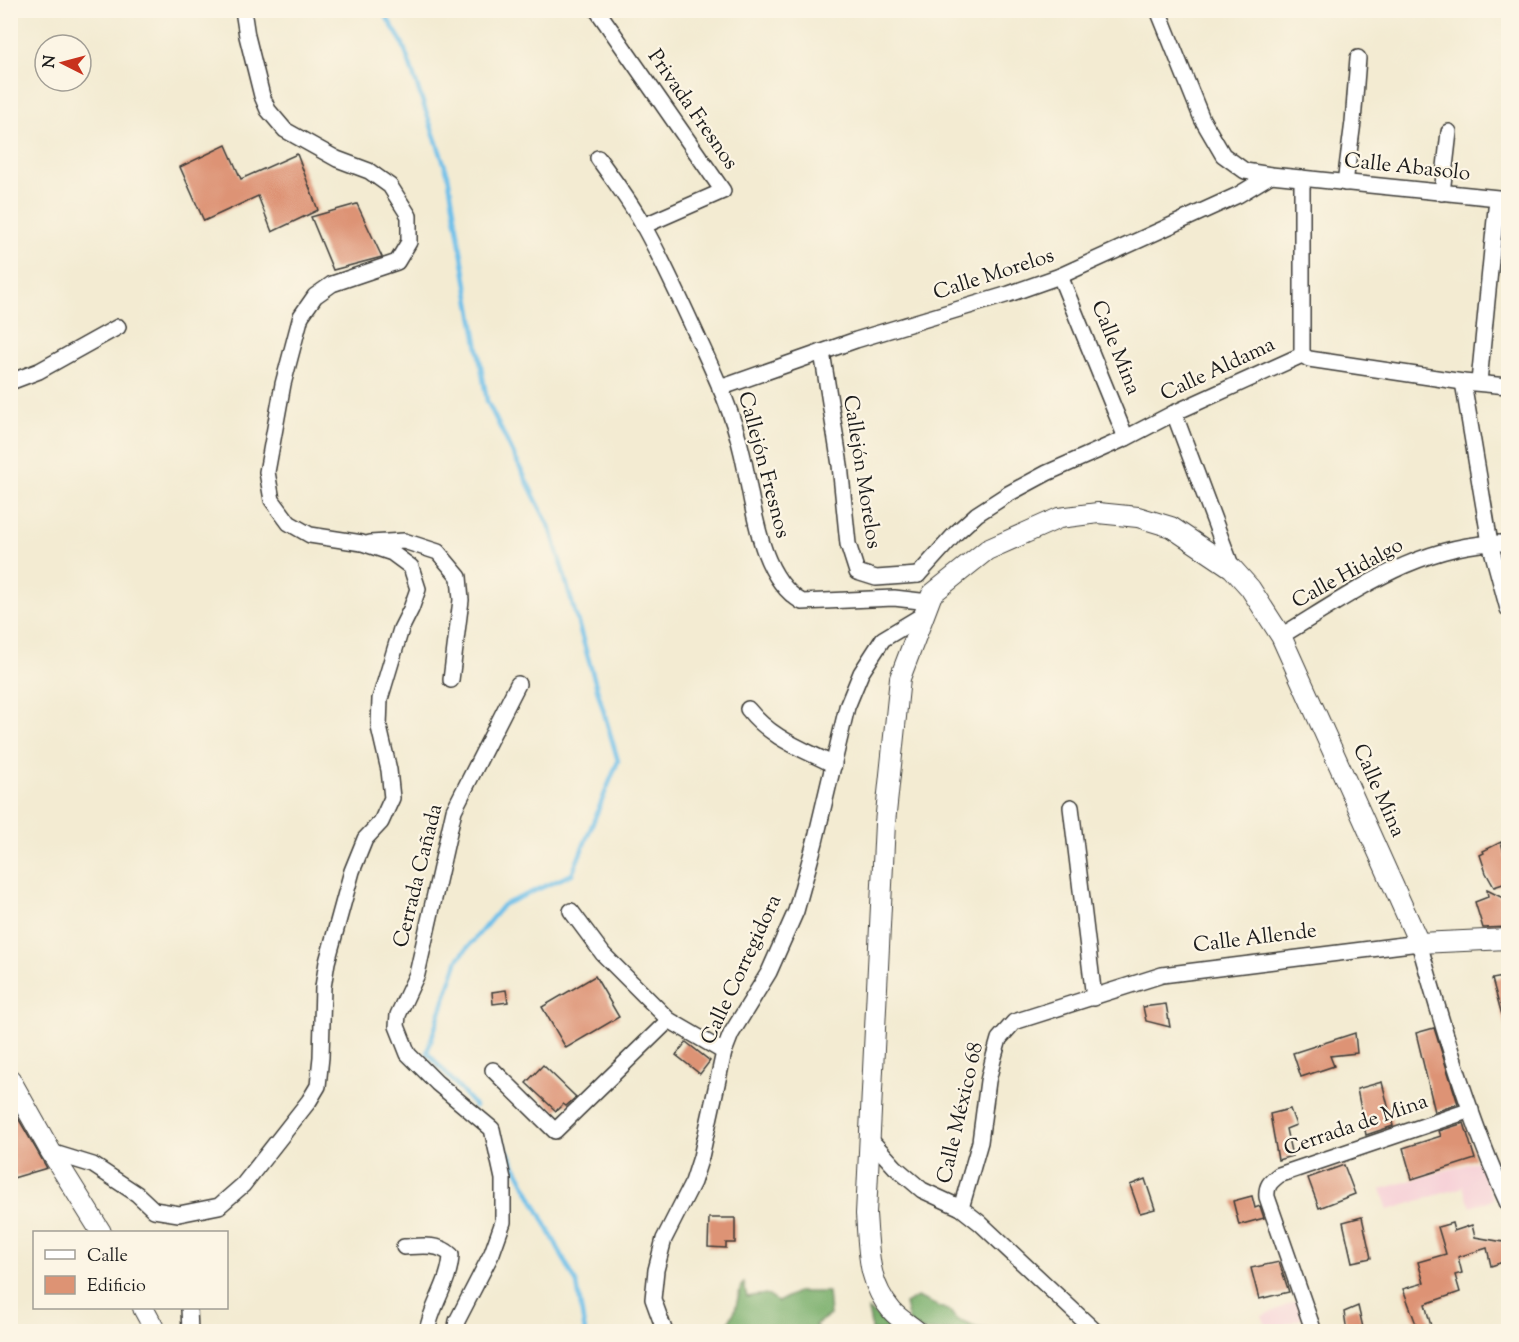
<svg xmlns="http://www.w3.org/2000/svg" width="1519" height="1342" font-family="'Sorts Mill Goudy',serif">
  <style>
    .built { fill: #f6cfd7 }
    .forest { fill: #79af6c; stroke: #4a6644; stroke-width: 1.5 }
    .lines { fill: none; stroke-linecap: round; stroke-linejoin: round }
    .stream { stroke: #6dbfe9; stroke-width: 4.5 }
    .building { fill: #dd9374 }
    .minor-casing { stroke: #3c3b37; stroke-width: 18 }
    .tertiary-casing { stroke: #3c3b37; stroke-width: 22 }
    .minor { stroke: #fff; stroke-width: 15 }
    .tertiary { stroke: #fff; stroke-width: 20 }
    .labels { text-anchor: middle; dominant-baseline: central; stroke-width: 4.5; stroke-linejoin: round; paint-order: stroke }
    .street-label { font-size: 21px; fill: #1c1c1c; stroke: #fcf5e5 }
  </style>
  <rect width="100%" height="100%" fill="#fcf5e5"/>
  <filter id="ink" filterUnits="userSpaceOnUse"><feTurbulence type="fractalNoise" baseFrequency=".0167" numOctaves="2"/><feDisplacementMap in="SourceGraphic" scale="12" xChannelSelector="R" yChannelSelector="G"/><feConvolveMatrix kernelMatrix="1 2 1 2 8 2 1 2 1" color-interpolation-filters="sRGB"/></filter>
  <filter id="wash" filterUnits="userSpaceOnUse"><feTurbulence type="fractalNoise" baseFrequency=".008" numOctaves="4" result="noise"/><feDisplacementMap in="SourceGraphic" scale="24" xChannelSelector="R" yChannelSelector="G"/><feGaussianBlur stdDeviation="1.35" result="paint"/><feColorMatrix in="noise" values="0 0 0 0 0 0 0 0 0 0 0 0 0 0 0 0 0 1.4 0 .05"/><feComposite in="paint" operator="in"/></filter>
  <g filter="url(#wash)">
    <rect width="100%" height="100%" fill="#f3ebd2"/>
    <g class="built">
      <path d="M1477 1161 1494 1199 1471 1207 1463 1187 1388 1210 1381 1189Z"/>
      <path d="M1296 1301 1303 1318 1269 1331 1262 1316Z"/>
    </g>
    <g class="forest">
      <path d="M744 1283 747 1297 766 1294 778 1302 797 1292H828L830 1315 815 1325 820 1331H733L728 1324 735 1310 741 1286Z"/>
      <path d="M917 1297 950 1311 956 1319 977 1328 1000 1331H921L910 1325 905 1304Z"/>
      <path d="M868 1310 886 1322 899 1324 909 1331H871V1325Z"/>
    </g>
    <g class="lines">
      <g class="stream">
        <path d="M382 10 402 42 448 175 487 401 551 530 618 761 572 874 503 905 458 959 427 1052 475 1106"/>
        <path d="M500 1137 577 1284 585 1332"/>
      </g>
    </g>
    <g id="blocks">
      <g class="building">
        <path d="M226 145 241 179 297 154 318 210 272 232 258 196 204 221 180 167Z"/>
        <path d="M357 204 382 257 333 270 311 217Z"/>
        <path d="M1501 842 1509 870V882L1494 887 1486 873 1480 855 1484 853 1483 851Z"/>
        <path d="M1487 890 1507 900 1509 927 1483 928 1475 902 1488 897Z"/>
        <path d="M595 976 619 1017 566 1048 542 1007Z"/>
        <path d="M1509 976V1026H1505L1492 979Z"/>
        <path d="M506 990 508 1002 493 1004 492 992Z"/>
        <path d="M1166 1004 1170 1027 1146 1021 1143 1007Z"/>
        <path d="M1434 1028 1458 1104 1435 1112 1416 1033Z"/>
        <path d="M1355 1033 1357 1053 1330 1056 1334 1066 1301 1077 1293 1053Z"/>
        <path d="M686 1042 710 1061 700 1074 676 1055Z"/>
        <path d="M543 1065 576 1097 566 1106 563 1104 556 1111 526 1083Z"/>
        <path d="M1382 1082 1393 1126 1366 1135 1357 1089Z"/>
        <path d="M10 1104 47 1168 10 1179Z"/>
        <path d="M1290 1109 1296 1125 1286 1129 1292 1156 1278 1160 1270 1114Z"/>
        <path d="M1464 1123 1475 1159 1412 1179 1403 1148 1441 1136 1439 1131Z"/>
        <path d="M1344 1165 1355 1194 1319 1208 1308 1178Z"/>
        <path d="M1145 1179 1155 1209 1140 1213 1130 1185Z"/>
        <path d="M1252 1196 1255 1208 1260 1206 1264 1218 1239 1225 1233 1201Z"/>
        <path d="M1362 1217 1371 1258 1352 1262 1343 1222Z"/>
        <path d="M709 1218H735V1243H726V1248L708 1247Z"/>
        <path d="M1452 1223 1454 1231 1472 1225 1475 1237 1509 1243V1260L1491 1266 1487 1248 1458 1257 1462 1273 1455 1275 1460 1292 1425 1304 1431 1326 1419 1332 1403 1289 1424 1283 1418 1262 1446 1254 1438 1227Z"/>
        <path d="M1279 1262 1289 1292 1259 1299 1251 1268Z"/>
        <path d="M1358 1306 1364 1332H1347L1344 1312Z"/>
      </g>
    </g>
  </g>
  <g filter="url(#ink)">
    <use href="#blocks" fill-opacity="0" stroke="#3c3b37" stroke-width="1.5"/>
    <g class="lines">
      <g class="minor-casing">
        <g id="minor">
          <path d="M597 10 723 191 643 226"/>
          <path d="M1158 10 1202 119 1223 155 1245 171 1271 175 1508 199"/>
          <path d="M598 158C614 181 631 202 644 227 664 263 681 301 698 338 715 375 733 413 742 453 753 498 757 576 802 602L894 598 929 602"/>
          <path d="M1345 183 1353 122 1358 58"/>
          <path d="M1442 193 1449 132"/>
          <path d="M1060 276 1126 438"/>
          <path d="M822 352 840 465 848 544 857 572 876 578 918 575"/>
          <path d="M1302 355V178"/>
          <path d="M10 382 39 371 118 327"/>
          <path d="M1463 382 1490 543 1508 609"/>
          <path d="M1479 382 1497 199"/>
          <path d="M720 388 856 340 1009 294 1060 276 1238 195 1271 175"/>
          <path d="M1174 413 1232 568"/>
          <path d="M370 543 404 541 438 552 459 577 461 600 451 680"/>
          <path d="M918 575 956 533 977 514 1008 494 1047 473 1126 438 1174 413 1302 355 1309 359 1463 382 1508 386"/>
          <path d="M1281 636C1351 594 1423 540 1508 543"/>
          <path d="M748 709C772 739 801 748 834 765"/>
          <path d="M1071 807 1094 998"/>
          <path d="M571 911 603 954 669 1020 724 1052"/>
          <path d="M493 1070 555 1131 669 1020"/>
          <path d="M868 1137 895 1167 922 1190 961 1208 980 1223 1096 1332"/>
          <path d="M51 1152 93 1165 137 1194 154 1210 179 1214 219 1206 243 1185 309 1101 318 1086 321 1057 323 987 327 962 352 871 365 839 381 822 392 798 389 770 379 727 380 699 401 629 411 609 418 589 411 567 392 553 362 543 310 535 289 523 272 500 267 472 283 384 301 316 315 296 332 284 397 262 409 242V216L390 186 369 171 337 159 285 130 268 110 262 96 247 36 243 10"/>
          <path d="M961 1208 980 1142 988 1081 993 1060 999 1039 1014 1022 1162 975 1419 943C1444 1031 1470 1121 1508 1204"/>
          <path d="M404 1247C420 1246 439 1243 451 1255 450 1283 431 1305 427 1332"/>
          <path d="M189 1308 190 1332"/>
          <path d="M455 1332 457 1321 492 1253 503 1222V1179L492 1129 437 1083 408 1054 397 1026 398 1015 417 974 454 810 518 684"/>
          <path d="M665 1332 653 1299 656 1270 664 1239 693 1182 701 1157 724 1052 731 1034 769 972 796 911 815 842 847 707 861 673 883 639 923 615"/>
          <path d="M1314 1332 1267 1197C1266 1186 1270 1182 1279 1175L1471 1110"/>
        </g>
      </g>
      <g class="tertiary-casing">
        <g id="tertiary">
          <path d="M10 1079 51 1152 101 1232"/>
          <path d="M143 1308 156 1332"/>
          <path d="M918 1332C910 1325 899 1319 892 1311 867 1282 869 1251 866 1214L885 823 900 678 932 594 987 550 1059 518 1098 513 1138 517 1171 527 1232 568 1250 588 1281 636 1419 943 1508 939"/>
        </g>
      </g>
      <use href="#minor" class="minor"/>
      <use href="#tertiary" class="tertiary"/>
    </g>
  </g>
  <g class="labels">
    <g class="street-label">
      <text transform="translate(692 110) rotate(55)">Privada Fresnos</text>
      <text transform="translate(1407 168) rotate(6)">Calle Abasolo</text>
      <text transform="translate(994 275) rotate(-18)">Calle Morelos</text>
      <text transform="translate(1115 348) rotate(68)">Calle Mina</text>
      <text transform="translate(1218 370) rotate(-25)">Calle Aldama</text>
      <text transform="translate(763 465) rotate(75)">Callejón Fresnos</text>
      <text transform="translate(861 472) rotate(81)">Callejón Morelos</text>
      <text transform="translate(1348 574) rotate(-29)">Calle Hidalgo</text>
      <text transform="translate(1378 791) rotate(66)">Calle Mina</text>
      <text transform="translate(419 876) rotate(-76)">Cerrada Cañada</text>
      <text transform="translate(1255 939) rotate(-7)">Calle Allende</text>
      <text transform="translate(742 970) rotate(-65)">Calle Corregidora</text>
      <text transform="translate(961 1113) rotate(-77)">Calle México 68</text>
      <text transform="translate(1356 1126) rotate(-19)">Cerrada de Mina</text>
    </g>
  </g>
  <rect width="1519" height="1342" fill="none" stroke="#fcf5e5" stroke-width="36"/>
  <rect x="33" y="1231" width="195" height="78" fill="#fcf5e5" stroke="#a29e95" stroke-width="1.5"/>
  <rect x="45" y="1250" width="30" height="9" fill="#ffffff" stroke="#a29e95" stroke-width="1.5"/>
  <text x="87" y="1261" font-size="18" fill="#1c1c1c">Calle</text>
  <rect x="45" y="1276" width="30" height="18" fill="#dd9374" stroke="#a29e95" stroke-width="1.5"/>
  <text x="87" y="1291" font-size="18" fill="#1c1c1c">Edificio</text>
  <g transform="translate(63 63) rotate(276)"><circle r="28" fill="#fcf5e5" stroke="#a29e95" stroke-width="1.5"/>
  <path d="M0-4.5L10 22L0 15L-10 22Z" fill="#c8321e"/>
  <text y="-9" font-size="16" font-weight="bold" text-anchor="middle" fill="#1c1c1c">N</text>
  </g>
</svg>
